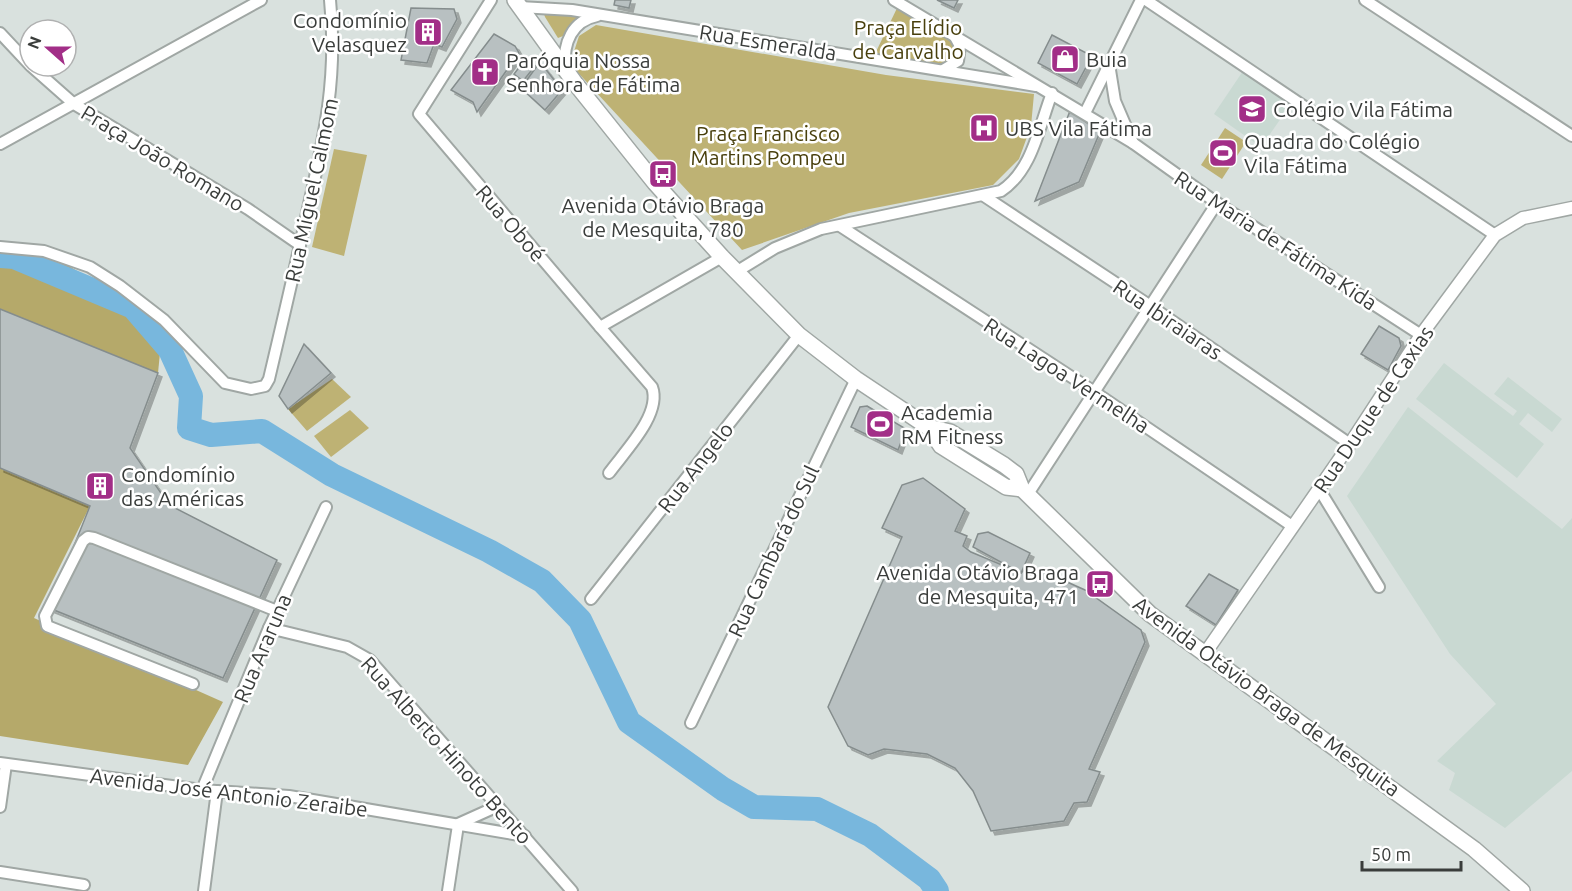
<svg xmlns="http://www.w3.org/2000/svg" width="1572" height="891" font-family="Ubuntu,sans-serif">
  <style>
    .built { fill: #c9d9d2 }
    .green { fill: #beb274 }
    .forest { fill: #b5a96a }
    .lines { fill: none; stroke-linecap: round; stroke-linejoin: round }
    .river { stroke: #78b7dd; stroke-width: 24 }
    .building { fill: #b8c0c1; stroke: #858d8d; stroke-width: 1.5; filter: url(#shadow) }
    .minor-casing { stroke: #a0a7a4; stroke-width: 14 }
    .tertiary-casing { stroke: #a0a7a4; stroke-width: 15 }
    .secondary-casing { stroke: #a0a7a4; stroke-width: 18 }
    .minor { stroke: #fff; stroke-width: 10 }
    .tertiary { stroke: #fff; stroke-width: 12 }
    .secondary { stroke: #fff; stroke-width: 15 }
    .labels { text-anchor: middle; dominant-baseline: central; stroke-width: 5; stroke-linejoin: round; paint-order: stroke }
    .poi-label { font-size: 21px; fill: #3a3d3b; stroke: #fff; text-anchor: start }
    .park-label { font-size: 21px; fill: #483f0c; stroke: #fff }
    .street-label { font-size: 21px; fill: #3a3d3b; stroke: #fff }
  </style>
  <defs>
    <filter id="shadow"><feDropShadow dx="4" dy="4" stdDeviation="0" flood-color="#0004"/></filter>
  </defs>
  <rect width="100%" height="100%" fill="#d9e1de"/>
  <g class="built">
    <path d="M1243 71 1291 104 1261 147 1214 114Z"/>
    <path d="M1444 363 1513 416 1517 411 1494 394 1508 377 1562 419 1552 432 1528 413 1519 424 1544 444 1517 478 1416 399Z"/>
    <path d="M1408 407 1562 529 1572 518V771L1505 828 1449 790 1455 773 1437 761 1496 704 1450 654 1347 496Z"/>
  </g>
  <g class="green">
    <path d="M899 4 957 45 956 59 943 67 873 58Z"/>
    <path d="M551 13 582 15 563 36 558 38 545 17 544 14Z"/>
    <path d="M596 25 886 75 1034 94 1031 126 1019 159 993 185 849 213 742 250 570 64 579 36Z"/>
    <path d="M1225 128 1246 142 1222 179 1201 165Z"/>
    <path d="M334 149 367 155 344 256 312 247Z"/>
    <path d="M332 379 351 397 307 431 288 409Z"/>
    <path d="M350 410 369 428 331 457 314 436Z"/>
  </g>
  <g class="forest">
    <path d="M0 252H45L163 322 158 373 0 309Z"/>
    <path d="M0 468 90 506 34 618 223 702 188 765 0 736Z"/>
  </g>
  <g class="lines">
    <path class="river" d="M0 256 14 257 133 307 170 350 191 396 189 428 211 435 262 431 332 475 489 551 542 581 580 620 629 722 723 789 754 807 817 809 870 835 929 879 937 891"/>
  </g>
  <g class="building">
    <path d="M615 0H631L629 8 614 5Z"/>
    <path d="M937 0H958L954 8Z"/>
    <path d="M411 8 454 9 457 19 442 47 434 44 427 63 401 60Z"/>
    <path d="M494 34 515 46 519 53 477 112 473 102 451 90Z"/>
    <path d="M1052 35 1092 56 1077 84 1038 63Z"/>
    <path d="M527 57 535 66 523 81 514 74Z"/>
    <path d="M540 62 562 90 545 110 521 88Z"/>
    <path d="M1070 111 1100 132 1079 182 1035 201Z"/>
    <path d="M0 309 158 373 130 448 169 505 277 560 223 678 49 608 90 506 0 468Z"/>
    <path d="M1379 326 1399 338 1401 346 1388 370 1361 354Z"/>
    <path d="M304 344 331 373 288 409 279 396Z"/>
    <path d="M867 406 906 429 898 450 851 427 860 407Z"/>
    <path d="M923 478 965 509 955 531 967 536 963 546 971 552 1021 573 1029 565 1085 590 1141 630 1145 642 1089 769 1100 772 1087 802 1074 803 1064 821 991 831 973 791 955 768 927 754 884 749 868 755 848 746 828 707 902 537 882 528 902 485Z"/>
    <path d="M988 532 1030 553 1021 573 973 547 978 534Z"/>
    <path d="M1209 574 1238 590 1216 625 1186 606Z"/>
  </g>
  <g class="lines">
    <g class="minor-casing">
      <g id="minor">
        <path d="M491 0 419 114 600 327 722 257"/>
        <path d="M894 0 1133 143 1217 203 1421 335"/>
        <path d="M1146 0 1495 235"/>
        <path d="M1365 0 1572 136"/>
        <path d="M520 7 572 10 1036 86"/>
        <path d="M0 33 30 65"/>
        <path d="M31 66 74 104 248 209 300 245"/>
        <path d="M565 67C563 43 572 21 597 16"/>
        <path d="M943 70 958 61 960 46 954 35"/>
        <path d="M1110 70 1115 101 1133 143"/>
        <path d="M1085 113 1141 0"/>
        <path d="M0 144 261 0"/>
        <path d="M984 196 1149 305 1350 444"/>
        <path d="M840 226 1093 391 1292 526"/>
        <path d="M0 247 44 251 90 267 120 286 164 320 225 383 251 389 265 386 269 379C282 324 295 269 307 213 324 138 338 78 330 0"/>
        <path d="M736 272 775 248 821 229 1001 191C1032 171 1039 127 1052 93"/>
        <path d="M600 327 652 387C662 414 625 451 609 473"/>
        <path d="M1319 489 1379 587"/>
        <path d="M1028 494 1217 203"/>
        <path d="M591 599 799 335"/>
        <path d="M269 628 347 647 370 660 572 891"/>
        <path d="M193 684 47 626 45 616 83 541 88 537 94 538 277 611"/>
        <path d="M691 723 856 379"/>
        <path d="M0 763 202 790 289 796 525 836"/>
        <path d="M202 790 269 628 326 507"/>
        <path d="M0 807 6 764"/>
        <path d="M458 824 498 806"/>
        <path d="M0 872 84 885"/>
        <path d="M204 891 217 791"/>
        <path d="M448 891 458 825"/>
      </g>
    </g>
    <g class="tertiary-casing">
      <path id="tertiary" d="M1206 652 1350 444 1421 335 1495 235 1523 218 1572 208"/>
    </g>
    <g class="secondary-casing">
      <g id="secondary">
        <path d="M515 0 575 83 655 183 722 257 799 335 856 379 928 427 941 446 1006 487 1022 489"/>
        <path d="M928 427 950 432 1004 465 1016 474 1022 489 1150 614 1474 849 1522 891"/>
      </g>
    </g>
    <use href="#minor" class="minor"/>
    <use href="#tertiary" class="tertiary"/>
    <use href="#secondary" class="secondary"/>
  </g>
  <defs>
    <g id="building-square" transform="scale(1.5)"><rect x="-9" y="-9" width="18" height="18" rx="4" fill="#a22e87" stroke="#fff"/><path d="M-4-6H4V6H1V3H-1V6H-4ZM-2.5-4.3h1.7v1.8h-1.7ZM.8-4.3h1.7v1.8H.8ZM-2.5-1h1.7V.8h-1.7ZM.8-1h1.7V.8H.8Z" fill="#fff"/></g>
    <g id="shop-square" transform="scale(1.5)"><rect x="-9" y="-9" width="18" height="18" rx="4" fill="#a22e87" stroke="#fff"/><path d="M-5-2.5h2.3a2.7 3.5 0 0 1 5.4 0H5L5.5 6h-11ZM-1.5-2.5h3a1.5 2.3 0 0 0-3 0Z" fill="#fff"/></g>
    <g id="church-square" transform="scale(1.5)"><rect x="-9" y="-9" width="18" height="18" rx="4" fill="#a22e87" stroke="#fff"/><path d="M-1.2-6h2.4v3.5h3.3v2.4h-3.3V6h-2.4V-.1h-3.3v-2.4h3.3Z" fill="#fff"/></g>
    <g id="school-square" transform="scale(1.5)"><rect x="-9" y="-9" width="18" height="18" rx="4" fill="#a22e87" stroke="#fff"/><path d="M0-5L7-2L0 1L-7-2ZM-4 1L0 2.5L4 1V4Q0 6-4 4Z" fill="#fff"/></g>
    <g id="hospital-square" transform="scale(1.5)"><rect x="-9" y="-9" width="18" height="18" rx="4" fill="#a22e87" stroke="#fff"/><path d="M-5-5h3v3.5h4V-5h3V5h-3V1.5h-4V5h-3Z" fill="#fff"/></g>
    <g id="stadium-square" transform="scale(1.5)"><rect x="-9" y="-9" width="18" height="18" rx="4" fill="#a22e87" stroke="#fff"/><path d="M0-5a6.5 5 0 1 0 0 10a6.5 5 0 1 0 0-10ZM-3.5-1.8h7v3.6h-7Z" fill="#fff"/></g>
    <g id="bus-square" transform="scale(1.5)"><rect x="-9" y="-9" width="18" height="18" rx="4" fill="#a22e87" stroke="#fff"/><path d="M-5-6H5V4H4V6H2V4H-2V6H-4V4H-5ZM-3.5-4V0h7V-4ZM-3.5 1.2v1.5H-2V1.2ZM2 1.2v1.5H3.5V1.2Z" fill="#fff"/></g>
  </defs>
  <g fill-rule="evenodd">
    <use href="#building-square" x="428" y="32"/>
    <use href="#shop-square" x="1065" y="59"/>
    <use href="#church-square" x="485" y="72"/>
    <use href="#school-square" x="1252" y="109"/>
    <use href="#hospital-square" x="984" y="128"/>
    <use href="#stadium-square" x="1223" y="153"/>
    <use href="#bus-square" x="663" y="174"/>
    <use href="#stadium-square" x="880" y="424"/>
    <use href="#building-square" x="100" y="486"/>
    <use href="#bus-square" x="1100" y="584"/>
  </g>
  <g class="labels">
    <g class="poi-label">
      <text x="407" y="20" text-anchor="end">Condomínio<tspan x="407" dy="24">Velasquez</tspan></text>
      <text x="1086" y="59">Buia</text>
      <text x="506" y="60">Paróquia Nossa<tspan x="506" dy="24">Senhora de Fátima</tspan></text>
      <text x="1273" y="109">Colégio Vila Fátima</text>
      <text x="1005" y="128">UBS Vila Fátima</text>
      <text x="1244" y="141">Quadra do Colégio<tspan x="1244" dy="24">Vila Fátima</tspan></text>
      <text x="663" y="205" text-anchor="middle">Avenida Otávio Braga<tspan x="663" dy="24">de Mesquita, 780</tspan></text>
      <text x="901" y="412">Academia<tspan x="901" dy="24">RM Fitness</tspan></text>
      <text x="121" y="474">Condomínio<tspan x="121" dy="24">das Américas</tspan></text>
      <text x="1079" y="572" text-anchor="end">Avenida Otávio Braga<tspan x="1079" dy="24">de Mesquita, 471</tspan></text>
    </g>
    <g class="park-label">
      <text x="908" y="27">Praça Elídio<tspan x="908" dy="24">de Carvalho</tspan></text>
      <text x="768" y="133">Praça Francisco<tspan x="768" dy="24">Martins Pompeu</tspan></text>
    </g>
    <g class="street-label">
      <text transform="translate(768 42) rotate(9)">Rua Esmeralda</text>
      <text transform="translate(163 158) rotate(31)">Praça João Romano</text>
      <text transform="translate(311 190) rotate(-78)">Rua Miguel Calmom</text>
      <text transform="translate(511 223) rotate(49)">Rua Oboé</text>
      <text transform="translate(1276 240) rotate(33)">Rua Maria de Fátima Kida</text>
      <text transform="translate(1168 319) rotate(34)">Rua Ibiraiaras</text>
      <text transform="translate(1067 375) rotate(33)">Rua Lagoa Vermelha</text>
      <text transform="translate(1373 409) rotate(-56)">Rua Duque de Caxias</text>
      <text transform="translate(695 467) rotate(-52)">Rua Angelo</text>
      <text transform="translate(773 551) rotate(-65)">Rua Cambará do Sul</text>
      <text transform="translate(262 648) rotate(-67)">Rua Araruna</text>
      <text transform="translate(1267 696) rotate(36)">Avenida Otávio Braga de Mesquita</text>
      <text transform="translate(447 750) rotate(48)">Rua Alberto Hinoto Bento</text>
      <text transform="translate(229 792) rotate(7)">Avenida José Antonio Zeraibe</text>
    </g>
  </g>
  <g transform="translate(48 48) rotate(291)"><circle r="28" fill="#ffffff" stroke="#b0b1b1" stroke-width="1.5"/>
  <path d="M0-4.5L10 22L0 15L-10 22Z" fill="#a22e87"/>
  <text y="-9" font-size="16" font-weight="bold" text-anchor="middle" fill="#3a3d3b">N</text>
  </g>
  <path d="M1362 861v9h99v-9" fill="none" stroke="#3a3d3b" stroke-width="3"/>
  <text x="1371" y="861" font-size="18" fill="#3a3d3b" stroke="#ffffff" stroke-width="4.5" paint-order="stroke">50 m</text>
</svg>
